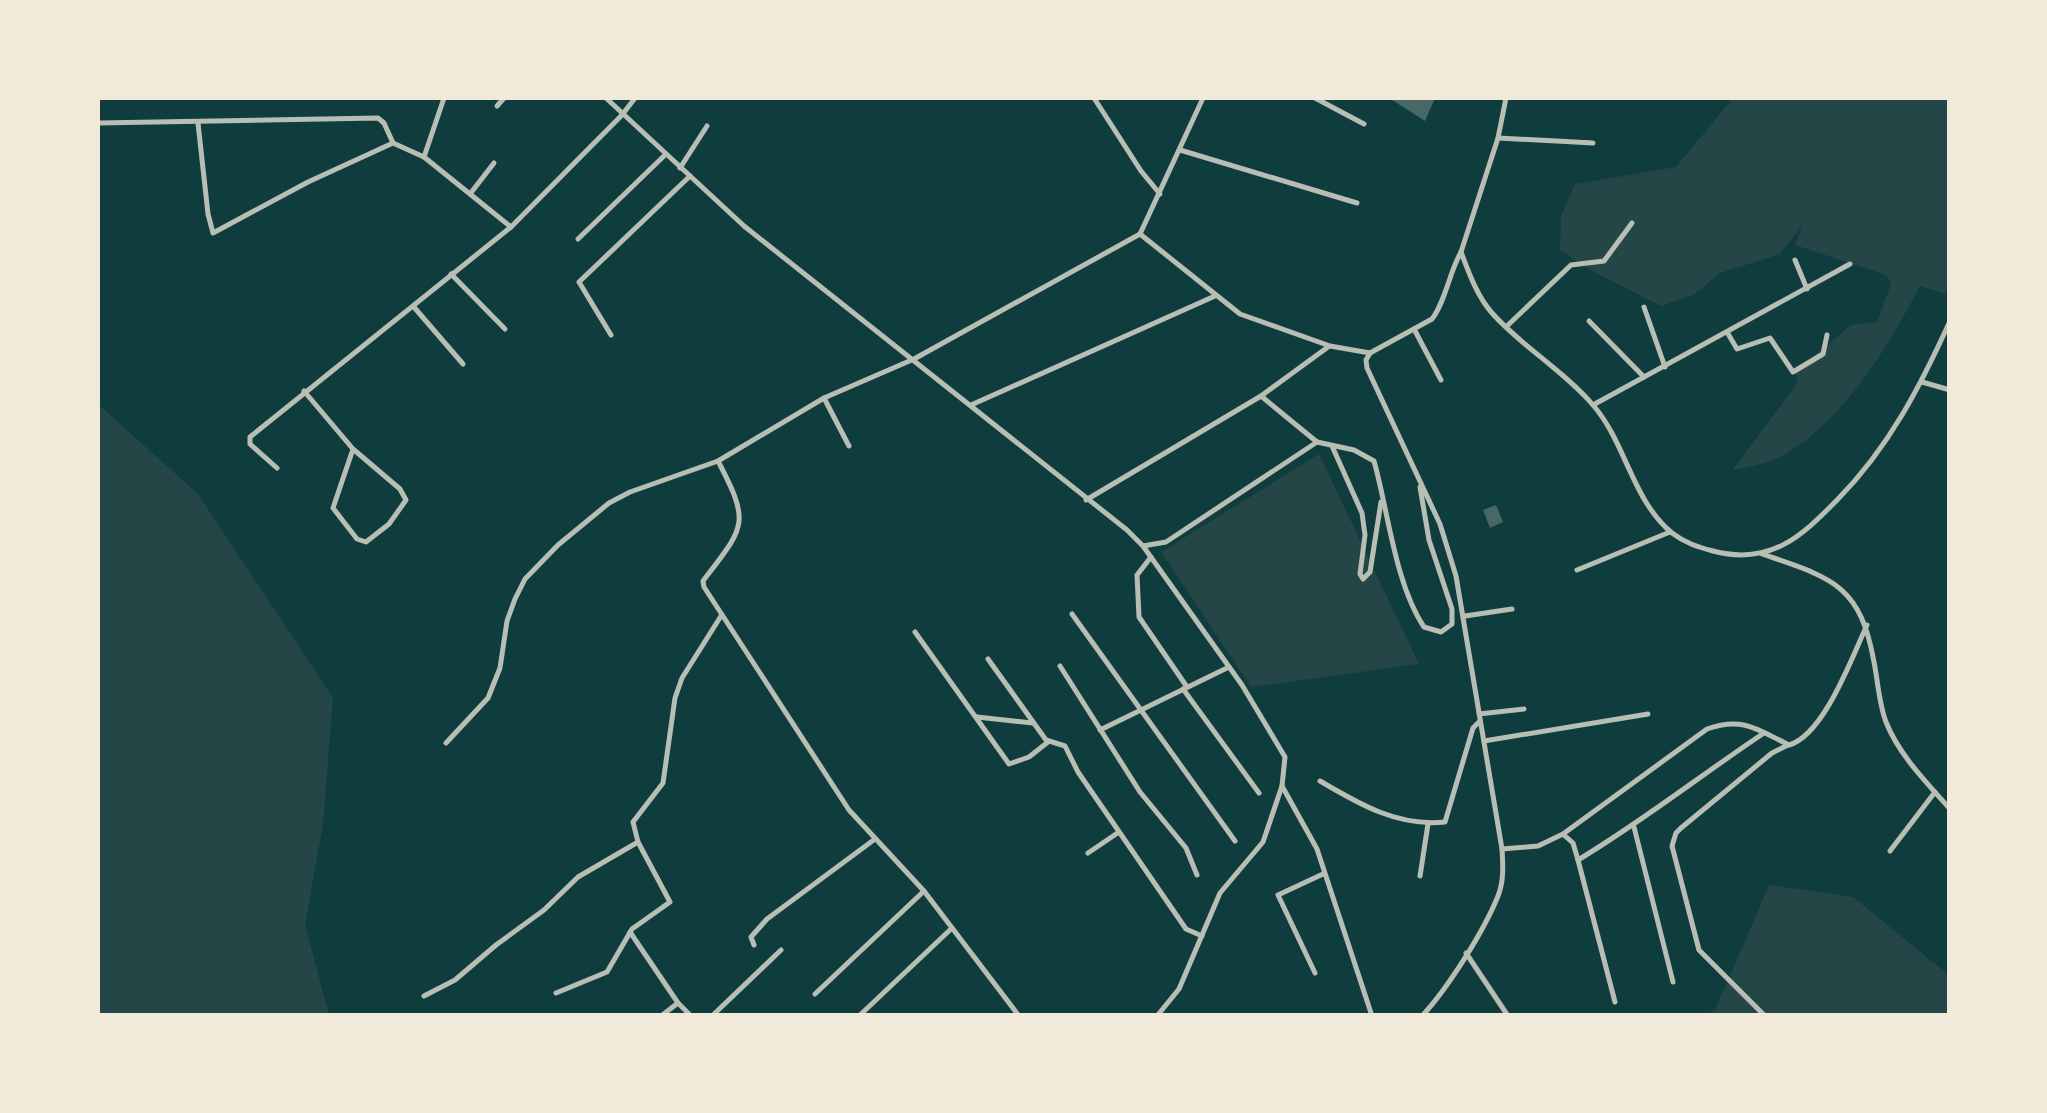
<svg xmlns="http://www.w3.org/2000/svg" width="2047" height="1113" font-family="'Open Sans',sans-serif">
  <style>
    .green { fill: #244646 }
    .building { fill: #486865 }
    .lines { fill: none; stroke-linecap: round; stroke-linejoin: round }
    .minor { stroke: #b8beb3; stroke-width: 5 }
  </style>
  <rect width="100%" height="100%" fill="#0f3d3e"/>
  <g class="green">
    <path d="M1733 98H1949L1950 268 1946 294 1920 286C1887 348 1846 418 1784 455 1770 464 1748 466 1732 471L1798 382 1795 371 1851 325 1877 322 1891 284 1886 275 1795 245 1803 225 1780 254 1720 273 1693 295 1661 306 1594 272 1560 250 1561 216 1575 184 1676 167Z"/>
    <path d="M98 404 198 494 333 698 323 824 305 925 329 1015H98Z"/>
    <path d="M1319 454 1419 664 1251 687 1161 552Z"/>
    <path d="M1769 885 1853 897 1949 975V1015L1704 1016 1715 1010Z"/>
  </g>
  <g class="building">
    <path d="M1389 98H1435L1425 121Z"/>
    <path d="M1496 505 1503 522 1490 528 1483 510Z"/>
  </g>
  <g class="lines">
    <g class="minor">
      <path d="M606 98 744 226 1127 530 1143 546 1242 685 1285 757 1282 786 1263 842 1220 893 1179 989 1157 1016"/>
      <path d="M1094 98 1141 171 1160 194"/>
      <path d="M1315 98 1364 124"/>
      <path d="M497 106 504 98"/>
      <path d="M98 123 378 118 384 123 393 143"/>
      <path d="M198 123 208 214 213 233 308 182 393 143 424 157 511 227"/>
      <path d="M1498 138 1593 143"/>
      <path d="M1180 150 1357 203"/>
      <path d="M424 157 444 98"/>
      <path d="M680 168 707 126"/>
      <path d="M470 194 494 163"/>
      <path d="M1140 234 1240 314 1330 346 1370 353 1432 319C1446 300 1449 273 1461 252L1498 138 1506 98"/>
      <path d="M578 239 666 154"/>
      <path d="M1461 252C1469 273 1477 296 1492 313 1520 345 1564 371 1593 405 1626 443 1632 500 1672 533 1685 543 1698 547 1713 551 1770 566 1801 537 1838 499 1889 447 1920 387 1950 321"/>
      <path d="M1795 260 1807 289"/>
      <path d="M451 274 505 329"/>
      <path d="M413 306 463 364"/>
      <path d="M1644 307 1665 367"/>
      <path d="M1589 321 1644 377"/>
      <path d="M1507 326 1571 265 1604 261 1632 223"/>
      <path d="M1414 329 1441 380"/>
      <path d="M1727 332 1737 349 1770 338 1793 372 1823 354 1827 335"/>
      <path d="M611 335 579 282 690 176"/>
      <path d="M1370 353 1366 360 1367 368 1440 524 1456 576 1502 849C1503 865 1504 881 1498 896 1484 931 1448 988 1422 1016"/>
      <path d="M1922 382 1950 390"/>
      <path d="M304 391 353 449 333 508 357 539 366 542 389 524 406 500 400 489 353 449"/>
      <path d="M1261 396 1317 442 1354 450 1374 461C1388 510 1395 584 1424 627L1441 632 1452 624V609L1429 540 1420 487"/>
      <path d="M824 398 849 446"/>
      <path d="M971 405 1215 296"/>
      <path d="M1593 405 1850 264"/>
      <path d="M1332 446 1362 513 1365 535 1360 574 1363 579 1370 572 1381 502"/>
      <path d="M718 461C751 524 745 526 703 581L704 587 849 810 924 891 1019 1016"/>
      <path d="M277 468 250 444V437L511 227 622 115 635 98"/>
      <path d="M1086 500 1261 396 1328 347"/>
      <path d="M1143 546 1166 542 1317 442"/>
      <path d="M1762 554C1832 578 1860 584 1874 662 1878 682 1879 704 1886 722 1899 755 1927 783 1950 809"/>
      <path d="M1151 557 1137 575 1139 617 1187 687"/>
      <path d="M1577 570 1670 532"/>
      <path d="M1072 614 1235 841"/>
      <path d="M1465 616 1512 609"/>
      <path d="M915 632 1009 764 1029 757 1048 742"/>
      <path d="M988 659 1046 740 1065 746 1078 772 1186 929 1202 936"/>
      <path d="M1060 666 1140 792 1186 848 1197 875"/>
      <path d="M1183 689 1259 793"/>
      <path d="M1479 714 1524 709"/>
      <path d="M977 717 1033 723"/>
      <path d="M1100 730 1229 667"/>
      <path d="M1484 741 1648 714"/>
      <path d="M446 743 488 698 500 668 507 621 515 599 525 579 558 545 609 503 630 492 718 461 824 398 914 359 1140 234 1203 98"/>
      <path d="M1320 781C1359 804 1398 827 1445 822L1473 728 1480 721"/>
      <path d="M1282 786 1317 849 1372 1016"/>
      <path d="M1634 827 1673 982"/>
      <path d="M1564 835 1573 843 1578 860 1615 1002"/>
      <path d="M1502 849 1538 846 1563 834 1707 729C1743 716 1758 730 1789 745 1824 735 1852 657 1867 625"/>
      <path d="M1890 851 1935 792"/>
      <path d="M1088 853 1119 832"/>
      <path d="M1578 860C1643 821 1701 775 1764 733"/>
      <path d="M1420 876 1428 824"/>
      <path d="M630 932 678 1003 691 1016"/>
      <path d="M754 945 751 937 767 919 875 839"/>
      <path d="M1466 953 1508 1016"/>
      <path d="M1315 973 1278 895 1323 874"/>
      <path d="M556 993 607 972 632 929 670 902 638 842 633 822 663 783 675 698 682 678 721 616"/>
      <path d="M815 994 924 891"/>
      <path d="M424 996 455 980 496 945 544 910 578 877 638 842"/>
      <path d="M661 1016 678 1003"/>
      <path d="M712 1016 781 950"/>
      <path d="M859 1016 952 928"/>
      <path d="M1765 1016 1699 950 1672 846 1676 833 1681 828 1772 753 1788 745"/>
    </g>
  </g>
  <rect width="2047" height="1113" fill="none" stroke="#f1e9da" stroke-width="200"/>
</svg>
